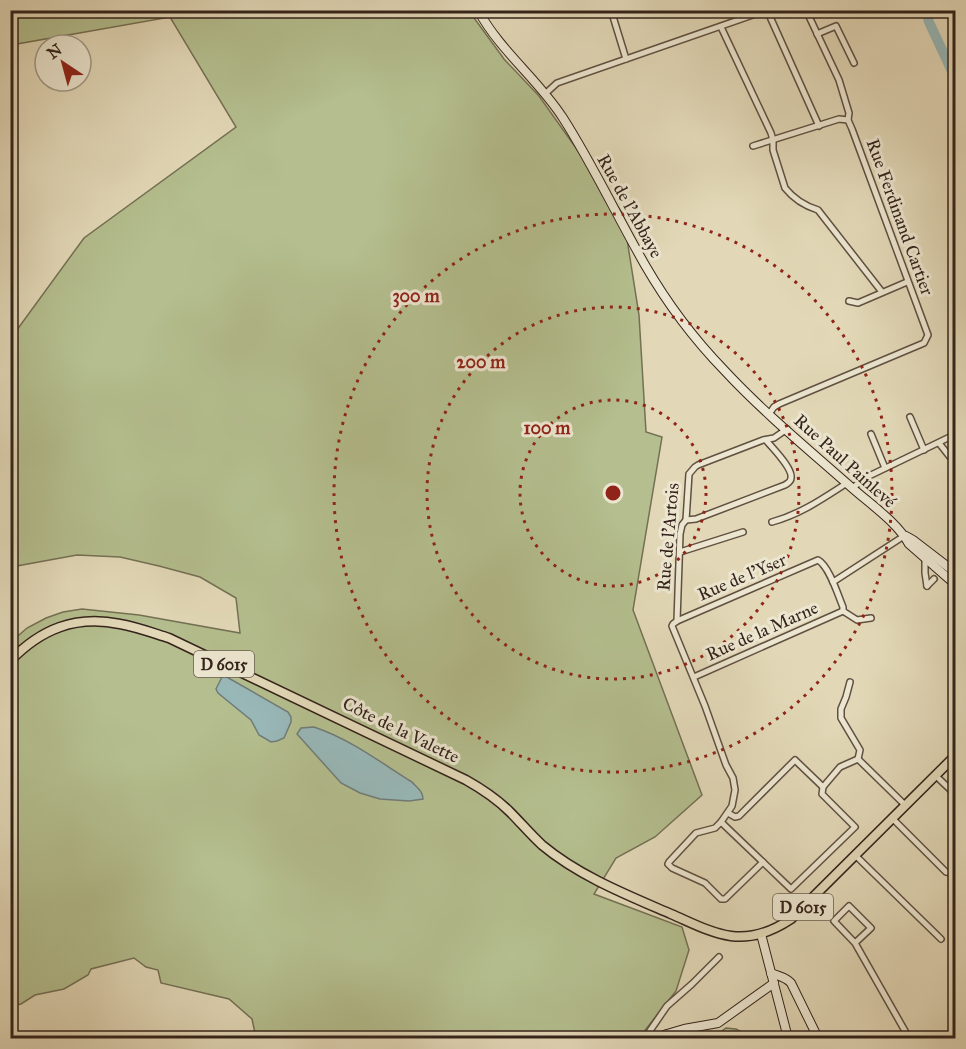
<svg xmlns="http://www.w3.org/2000/svg" width="966" height="1049" font-family="'IM FELL Great Primer',serif">
  <style>
    .green { fill: #b4be8e; stroke: #747054; stroke-width: 1.5 }
    .water { fill: #98b8b8; stroke: #707c79; stroke-width: 1.5 }
    .lines { fill: none; stroke-linecap: round; stroke-linejoin: round }
    .river { stroke: #98b8b8; stroke-width: 10 }
    .street-casing { stroke: #605042; stroke-width: 8 }
    .secondary-casing { stroke: #34231b; stroke-width: 10 }
    .primary-casing { stroke: #34231b; stroke-width: 11 }
    .street { stroke: #ece6d0; stroke-width: 5 }
    .secondary { stroke: #ece6d0; stroke-width: 8 }
    .primary { stroke: #e2d8b7; stroke-width: 8 }
    .ring { fill: none; stroke: #8f2418; stroke-width: 3; stroke-dasharray: 3 6 }
    .labels { text-anchor: middle; dominant-baseline: central; stroke-width: 6; stroke-linejoin: round; paint-order: stroke }
    .shield { fill: #ece6d0; stroke: #6b5e51; stroke-width: 1.5 }
    .shield-label { font-size: 16px; font-weight: bold; fill: #34231b }
    .street-label { font-size: 18px; fill: #34231b; stroke: #ece6d0 }
    .centre { fill: #8f2418; stroke: #ece6d0; stroke-width: 3 }
    .ring-label { font-size: 18px; text-anchor: middle; font-weight: bold; fill: #8f2418; stroke: #ece6d0; stroke-width: 6; stroke-linejoin: round; paint-order: stroke }
  </style>
  <rect width="100%" height="100%" fill="#e2d8b7"/>
  <filter id="stains"><feTurbulence type="fractalNoise" baseFrequency=".00333" numOctaves="4"/><feColorMatrix values="0 0 0 0 .2 0 0 0 0 .09 0 0 0 0 .02 0 0 0 .5 -.17"/></filter>
  <radialGradient id="worn" r=".72"><stop offset=".6" stop-color="#630" stop-opacity="0"/><stop offset="1" stop-color="#630" stop-opacity=".3"/></radialGradient>
  <g class="green">
    <path d="M11 11H469L504 59 539 96 623 214 639 315 646 432 662 437 633 610 702 795 655 837 616 858 594 894 682 927 689 950 676 991 639 1038H256L252 1019 229 999 161 983 158 970 146 967 134 958 91 969 88 975 64 989 35 995 21 1004 11 1006V642L27 628 46 618 63 612 82 609 139 615 240 633 236 598 200 577 159 566 120 557 77 555 11 567V338L84 238 236 127 170 17 11 45Z"/>
    <path d="M726 1028 736 1029 746 1034 748 1038H712Z"/>
  </g>
  <g class="water">
    <path d="M225 676 288 712 291 717V722L284 738 277 741 271 742 259 735 251 720 218 693 216 689 222 677Z"/>
    <path d="M314 727C350 739 380 762 412 782 417 788 423 791 423 799L409 801 380 799 360 793 341 783 297 734 301 728Z"/>
  </g>
  <g class="lines">
    <g class="river">
      <path d="M926 10 929 22 956 80"/>
      <path d="M956 238 954 241 956 245"/>
    </g>
    <g class="street-casing">
      <g id="street">
        <path d="M611 10 626 59"/>
        <path d="M767 10 819 126"/>
        <path d="M721 27 771 133 773 140V150L785 188C793 198 805 206 818 210L882 292"/>
        <path d="M817 34 836 26 854 63"/>
        <path d="M545 94 557 83 767 10"/>
        <path d="M753 146 839 119 848 120"/>
        <path d="M849 301 858 303 907 282"/>
        <path d="M769 414 774 407 779 404 924 343 928 335 852 129 848 120 849 113 839 80 806 10"/>
        <path d="M910 417 924 450"/>
        <path d="M871 434 885 468"/>
        <path d="M939 443 950 457 956 459"/>
        <path d="M852 488 869 476 956 434"/>
        <path d="M686 520 696 519 785 485C788 483 791 482 791 478 793 468 772 448 766 440"/>
        <path d="M772 522C801 514 822 499 847 483"/>
        <path d="M680 552 743 532"/>
        <path d="M925 558V573L927 586"/>
        <path d="M951 563 956 560"/>
        <path d="M833 582 904 536"/>
        <path d="M927 586 934 579"/>
        <path d="M843 611 857 620 871 618"/>
        <path d="M677 621 818 560C829 566 838 595 843 607V611"/>
        <path d="M694 677 843 611"/>
        <path d="M850 682 846 697 841 709V718L860 750 858 759"/>
        <path d="M935 775 956 795"/>
        <path d="M823 787 840 767 858 759 905 805"/>
        <path d="M892 818 946 872 953 873 956 871"/>
        <path d="M721 822 791 889 855 827 822 794 823 787 795 760 739 816 735 817 728 813"/>
        <path d="M855 855 941 939"/>
        <path d="M763 862 725 899H721L705 883 672 868 668 864 669 862 696 833 715 828 721 822 732 806 735 790 733 778 726 765 705 706 672 626 673 624 677 621 680 534 682 525 686 520 689 474 695 467 698 465 763 440 774 438 787 429"/>
        <path d="M855 943 871 928 849 906 834 921 855 943 909 1038"/>
        <path d="M645 1038 667 1006 692 984 719 957"/>
      </g>
    </g>
    <g class="secondary-casing">
      <g id="secondary">
        <path d="M478 10C500 51 538 79 563 118 593 165 617 216 645 265 667 303 693 338 724 370 763 412 808 449 851 487 870 504 897 522 909 544L956 585"/>
        <path d="M906 536 913 540 956 573"/>
        <path d="M761 934 788 1038"/>
        <path d="M771 973C778 976 786 977 791 983L818 1038"/>
        <path d="M657 1038 667 1034 684 1029 718 1023 774 983"/>
      </g>
    </g>
    <g class="primary-casing">
      <path id="primary" d="M10 661C41 629 75 615 120 624 137 627 153 633 169 638L466 780C482 789 497 799 510 812 521 823 531 835 542 845 579 876 627 895 671 914 690 922 710 933 731 936 753 939 773 931 791 919L956 755"/>
    </g>
    <use href="#street" class="street"/>
    <use href="#secondary" class="secondary"/>
    <use href="#primary" class="primary"/>
  </g>
  <g class="ring">
    <circle cx="613" cy="493" r="93"/>
    <circle cx="613" cy="493" r="186"/>
    <circle cx="613" cy="493" r="279"/>
  </g>
  <g class="labels">
    <g class="shield">
      <rect x="194" y="651" width="60" height="26" rx="4.5"/>
      <rect x="773" y="894" width="60" height="26" rx="4.5"/>
    </g>
    <g class="shield-label">
      <text x="224" y="664">D 6015</text>
      <text x="803" y="907">D 6015</text>
    </g>
    <g class="street-label">
      <text transform="translate(630 206) rotate(61)">Rue de l'Abbaye</text>
      <text transform="translate(900 217) rotate(70)">Rue Ferdinand Cartier</text>
      <text transform="translate(845 461) rotate(42)">Rue Paul Painlevé</text>
      <text transform="translate(668 537) rotate(-85)">Rue de l'Artois</text>
      <text transform="translate(742 577) rotate(-23)">Rue de l'Yser</text>
      <text transform="translate(762 631) rotate(-24)">Rue de la Marne</text>
      <text transform="translate(401 730) rotate(26)">Côte de la Valette</text>
    </g>
  </g>
  <circle cx="613" cy="493" r="9" class="centre"/>
  <g class="ring-label">
    <text x="416" y="302">300 m</text>
    <text x="481" y="368">200 m</text>
    <text x="547" y="434">100 m</text>
  </g>
  <rect width="966" height="1049" fill="none" stroke="#e2d8b7" stroke-width="36"/>
  <rect x="12" y="12" width="942" height="1025" fill="none" stroke="#34231b" stroke-width="3"/>
  <rect x="18" y="18" width="930" height="1013" fill="none" stroke="#34231b" stroke-width="1.5"/>
  <g transform="translate(63 63) rotate(324)"><circle r="28" fill="#ece6d0" stroke="#a29888" stroke-width="1.5"/>
  <path d="M0-4.5L10 22L0 15L-10 22Z" fill="#8f2418"/>
  <text y="-9" font-size="16" font-weight="bold" text-anchor="middle" fill="#34231b">N</text>
  </g>
  <rect width="100%" height="100%" filter="url(#stains)"/>
  <rect width="100%" height="100%" fill="url(#worn)"/>
</svg>
